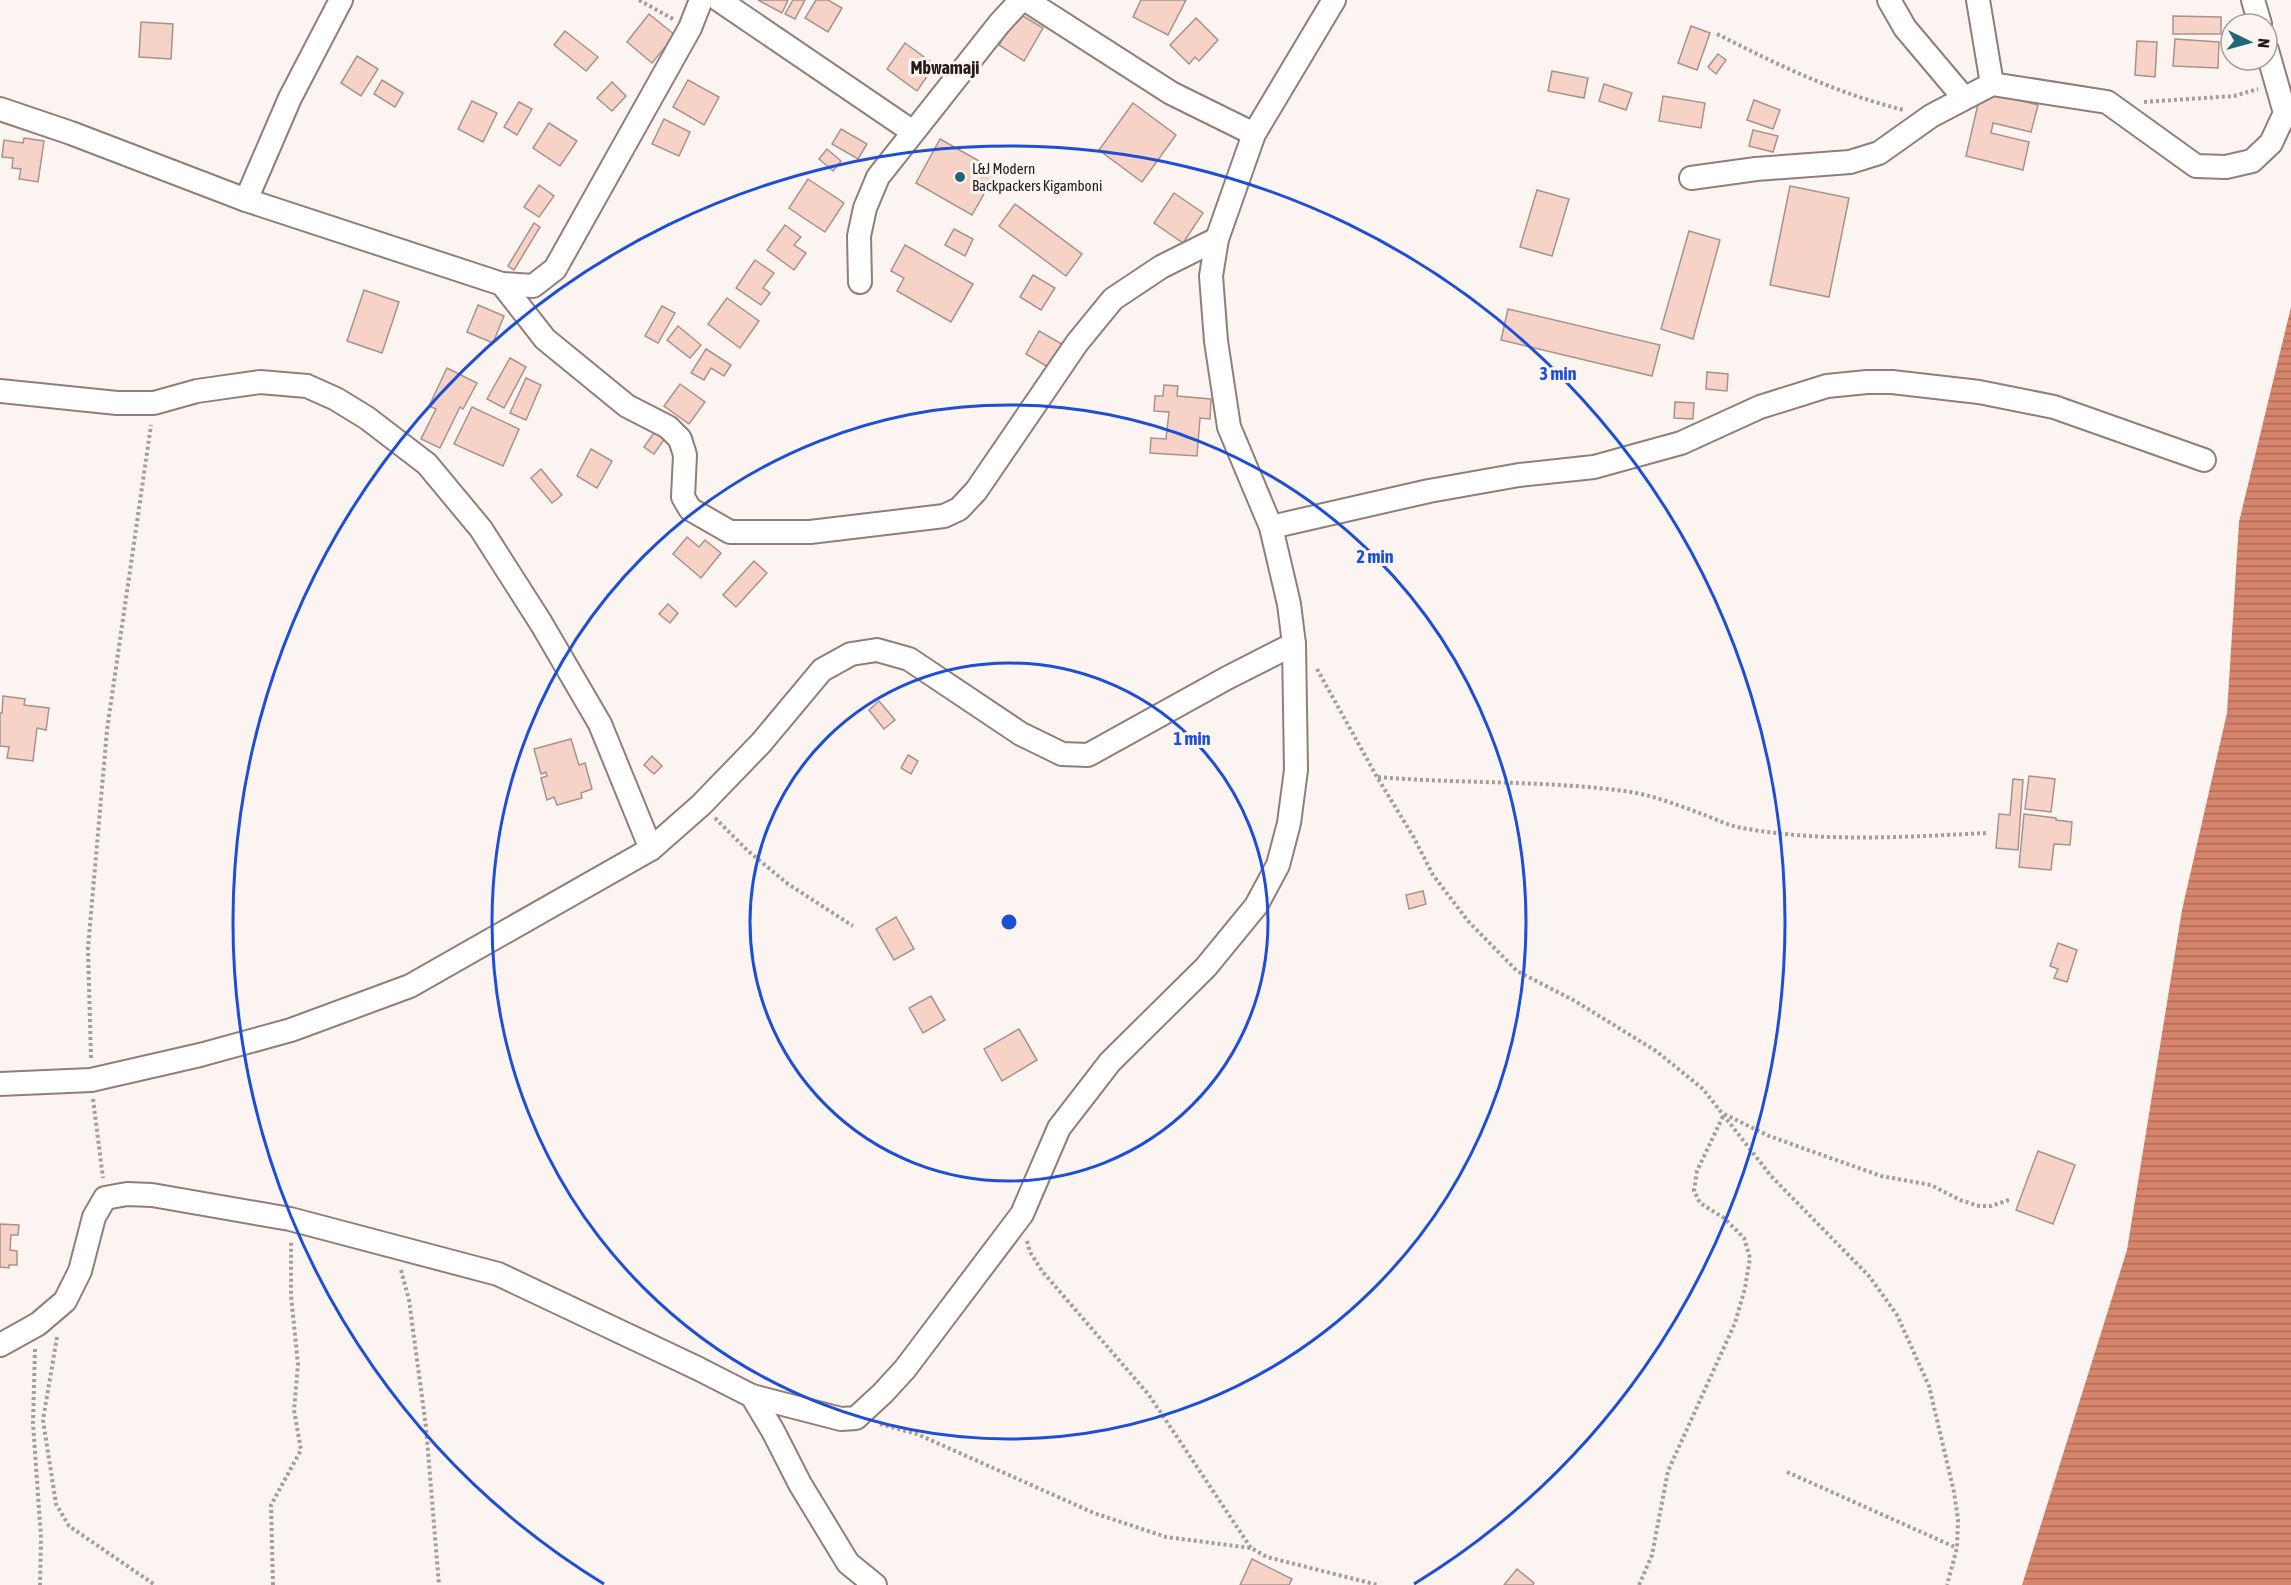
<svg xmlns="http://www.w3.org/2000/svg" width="2291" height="1585" font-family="'Asap Condensed',sans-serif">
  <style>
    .water { fill: url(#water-rules) }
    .building { fill: #f6d2c7; stroke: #a6938d; stroke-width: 1.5 }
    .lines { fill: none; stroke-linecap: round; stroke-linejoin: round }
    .minor-casing { stroke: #907e78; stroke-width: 26 }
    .path { stroke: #a59d9a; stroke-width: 4; stroke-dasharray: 3 3; stroke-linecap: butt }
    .minor { stroke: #fff; stroke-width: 22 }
    .ring { fill: none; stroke: #1d4ed8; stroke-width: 3 }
    .poi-dot { fill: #1f6974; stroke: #fcf4f1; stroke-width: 2 }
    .labels { text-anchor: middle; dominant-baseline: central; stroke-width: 6; stroke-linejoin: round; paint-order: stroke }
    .poi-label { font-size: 15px; fill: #241c1a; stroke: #fcf4f1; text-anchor: start }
    .quarter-label { font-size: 18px; font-weight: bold; fill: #241c1a; stroke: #fcf4f1 }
    .centre { fill: #1d4ed8; stroke: #fcf4f1; stroke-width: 3 }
    .ring-label { font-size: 18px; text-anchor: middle; font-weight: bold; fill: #1d4ed8; stroke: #fcf4f1; stroke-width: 6; stroke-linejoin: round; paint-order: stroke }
  </style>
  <defs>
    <pattern id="water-rules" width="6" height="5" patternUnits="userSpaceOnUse" patternTransform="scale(1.5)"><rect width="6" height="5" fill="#d6856c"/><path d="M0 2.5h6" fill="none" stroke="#ad6c58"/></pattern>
  </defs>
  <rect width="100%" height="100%" fill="#fcf4f1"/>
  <path class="water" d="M2291 307V1585H2022L2127 1250 2182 910 2227 713 2239 522Z"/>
  <g class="building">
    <path d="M758 0H788L782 13Z"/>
    <path d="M793 0H805L795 19 785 14Z"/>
    <path d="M816 0H828L842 8 828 32 805 18Z"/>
    <path d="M1141 0H1186L1168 35 1133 17Z"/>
    <path d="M1018 13 1043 28 1024 61 999 45Z"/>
    <path d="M649 14 675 35 652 63 627 42Z"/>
    <path d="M2173 16 2221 17V34H2173Z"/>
    <path d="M1196 18 1218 40 1199 61 1195 57 1189 64 1170 45Z"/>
    <path d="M141 22 173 24 171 59 139 57Z"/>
    <path d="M1691 26 1710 33 1697 70 1678 63Z"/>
    <path d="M565 31 598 57 586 71 554 45Z"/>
    <path d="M2175 39 2219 42 2218 68 2173 66Z"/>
    <path d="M2137 41 2157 42 2155 77 2135 75Z"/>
    <path d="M905 43 935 65 917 91 887 69Z"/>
    <path d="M1718 54 1726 60 1716 74 1708 67Z"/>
    <path d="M357 56 378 69 361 96 341 83Z"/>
    <path d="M1552 71 1588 78 1584 98 1548 91Z"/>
    <path d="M382 80 403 93 395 107 374 94Z"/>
    <path d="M688 80 719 97 704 125 673 107Z"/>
    <path d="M612 82 626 96 612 111 597 98Z"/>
    <path d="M1604 84 1632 93 1626 110 1599 101Z"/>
    <path d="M1981 91 2038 105 2031 132 1993 123 1991 133 2029 142 2023 170 1966 156Z"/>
    <path d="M1663 96 1705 103 1701 128 1659 121Z"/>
    <path d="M1754 100 1780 110 1773 129 1747 120Z"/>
    <path d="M472 101 497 113 483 142 458 129Z"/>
    <path d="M519 102 532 109 517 135 504 127Z"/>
    <path d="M1133 103 1176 135 1142 182 1099 150Z"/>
    <path d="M664 119 690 132 679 156 652 144Z"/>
    <path d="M549 123 577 141 560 166 533 148Z"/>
    <path d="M841 129 867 144 858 159 832 144Z"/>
    <path d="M1753 130 1778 136 1773 152 1749 146Z"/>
    <path d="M24 138 44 141 38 182 19 179 21 169 12 168 13 158 2 157 4 140 23 143Z"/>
    <path d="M940 139 997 171 972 215 916 183Z"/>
    <path d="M827 149 841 161 833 171 819 159Z"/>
    <path d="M808 179 844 203 825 232 789 208Z"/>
    <path d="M539 185 554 196 539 217 524 207Z"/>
    <path d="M1790 186 1849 198 1829 297 1770 285Z"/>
    <path d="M1537 190 1569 199 1552 256 1520 247Z"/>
    <path d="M1174 193 1203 213 1183 243 1154 223Z"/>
    <path d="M1015 204 1082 254 1066 276 999 226Z"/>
    <path d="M534 223 540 227 514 270 508 266Z"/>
    <path d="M785 225 801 237 794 245 806 253 794 270 767 250Z"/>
    <path d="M954 229 973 239 965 256 945 245Z"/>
    <path d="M1689 231 1720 240 1693 339 1661 329Z"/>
    <path d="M905 245 973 284 951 322 897 291 904 278 891 271Z"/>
    <path d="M755 260 774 273 763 288 770 293 761 305 736 288Z"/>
    <path d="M1033 275 1055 288 1041 310 1020 297Z"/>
    <path d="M364 290 399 302 382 353 347 341Z"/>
    <path d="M727 298 759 321 740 348 708 324Z"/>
    <path d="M478 305 504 316 493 343 467 332Z"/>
    <path d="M662 306 675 313 658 343 645 336Z"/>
    <path d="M1508 309 1660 345 1652 376 1501 340Z"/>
    <path d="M678 326 701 345 690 358 667 340Z"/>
    <path d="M1039 331 1062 344 1048 367 1026 354Z"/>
    <path d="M706 349 731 365 724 376 711 368 704 380 691 373Z"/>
    <path d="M510 358 526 367 504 408 487 399Z"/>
    <path d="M447 368 477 383 463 409 460 407 440 448 421 439 436 409 429 406Z"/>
    <path d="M1707 372 1728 374 1727 391 1706 389Z"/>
    <path d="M526 378 541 385 526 420 510 413Z"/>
    <path d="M680 384 705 402 689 424 664 406Z"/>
    <path d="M1164 385 1178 386 1177 396 1211 399 1210 419 1200 418 1197 456 1150 453 1151 438 1166 439 1169 412 1154 411 1155 396H1163Z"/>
    <path d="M1675 402 1694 403 1693 419 1674 418Z"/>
    <path d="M472 407 519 429 503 466 454 444Z"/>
    <path d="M658 427 668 434 654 454 644 447Z"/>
    <path d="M591 449 612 461 597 488 577 476Z"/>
    <path d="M541 469 562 495 552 503 531 478Z"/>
    <path d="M687 537 699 547 705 540 721 553 701 578 673 554Z"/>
    <path d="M754 561 767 573 736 607 723 595Z"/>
    <path d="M668 604 678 613 670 623 659 614Z"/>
    <path d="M3 696 25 699 24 705 49 708 46 730 37 728 33 761 7 758 9 747 0 746V713H2Z"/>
    <path d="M879 701 895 720 884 729 869 710Z"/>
    <path d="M571 739 579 765 585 763 592 789 581 793 582 798 557 805 554 797 547 800 541 778 547 776 546 772 541 774 534 749Z"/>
    <path d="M908 755 918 761 911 774 901 768Z"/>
    <path d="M652 756 662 766 654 774 644 765Z"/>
    <path d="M2029 776 2055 779 2051 812 2025 809Z"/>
    <path d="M2013 779 2023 780 2018 850 1996 848 1999 814 2010 815Z"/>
    <path d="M2024 814 2056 818V820L2072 822 2070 845 2054 844 2051 870 2019 867Z"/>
    <path d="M1423 891 1426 904 1409 909 1406 895Z"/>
    <path d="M896 917 914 949 894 960 876 929Z"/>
    <path d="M2058 943 2077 950 2067 982 2054 978 2058 969 2050 966Z"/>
    <path d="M931 996 945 1020 923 1033 909 1008Z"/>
    <path d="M1019 1029 1037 1060 1002 1081 984 1049Z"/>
    <path d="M2038 1151 2075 1165 2053 1224 2016 1210Z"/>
    <path d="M0 1224 19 1225 18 1235H11L10 1250 17 1251V1265H9V1268L0 1267Z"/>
    <path d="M1252 1559 1292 1579 1289 1585H1240Z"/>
    <path d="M1517 1569 1534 1583 1533 1585H1504Z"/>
  </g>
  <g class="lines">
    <g class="minor-casing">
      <g id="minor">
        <path d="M719 0 913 132"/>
        <path d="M1026 0 1171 93 1254 134"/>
        <path d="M1889 0 1905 28 1964 98"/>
        <path d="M1978 0 1992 84"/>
        <path d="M2253 0 2260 24"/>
        <path d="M0 109 71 133 246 200 502 284 533 286 555 269 690 28 701 0"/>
        <path d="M1691 178 1756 169 1850 162 1879 153 1931 116 1992 84 2107 102 2196 166 2226 167 2252 161 2271 143 2285 113 2267 50"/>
        <path d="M246 200 290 98 341 0"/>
        <path d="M860 282 859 236 865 208 878 177 999 24 1021 0"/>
        <path d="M502 284 545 339 627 406 668 427 680 439 685 455 683 497 690 509 730 532H810L944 516 959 509 976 491 1077 343 1113 299 1161 267 1217 239"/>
        <path d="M0 391 117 403H154L197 391 260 382 307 386 336 399 367 418 427 464 481 529 541 623 600 724 651 849"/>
        <path d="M1271 527 1429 491 1519 475 1594 467 1681 443 1760 407 1827 386 1867 382H1892L1979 392 2054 407 2204 460"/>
        <path d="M0 1084 91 1080 200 1055 291 1030 410 986 651 849 701 805 761 743 822 670 851 654 877 650 909 659 1021 734 1062 754 1088 755 1227 678 1294 644"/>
        <path d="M0 1345 38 1324 65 1301 80 1271 94 1217 105 1198 127 1194 152 1195 290 1219 498 1274 697 1368 752 1396 773 1431 800 1484 848 1563 875 1585"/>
        <path d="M752 1396 841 1419 856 1418 883 1393 905 1369 1022 1214 1059 1128 1110 1062 1206 967 1256 906 1278 865 1289 823 1296 770 1294 644 1289 604 1271 527 1229 427 1216 341 1211 276 1217 239 1254 134 1334 0"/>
      </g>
    </g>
    <g class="path">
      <path d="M639 0 673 19"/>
      <path d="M1717 34C1778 65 1838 94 1904 110"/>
      <path d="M2144 102 2234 96 2258 89"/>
      <path d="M1317 669 1377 777 1413 836 1433 875 1468 921 1517 971 1575 1001 1656 1051 1703 1089 1771 1176 1869 1276 1897 1315 1929 1386 1954 1492 1958 1520 1957 1548 1947 1585"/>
      <path d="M1378 777C1460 784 1542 780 1624 791 1650 794 1678 805 1702 814 1713 818 1725 824 1737 827 1818 843 1904 837 1987 833"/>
      <path d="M715 818 748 851 788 884 853 926"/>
      <path d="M91 1058 88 948 107 730 151 425"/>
      <path d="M93 1099 103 1178"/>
      <path d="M1027 1241 1030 1252 1042 1271 1149 1395 1251 1548"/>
      <path d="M401 1270 409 1300 426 1427 439 1585"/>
      <path d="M57 1337 43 1420 56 1504 69 1526 155 1585"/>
      <path d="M35 1349 33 1423 41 1538 40 1585"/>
      <path d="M880 1424 917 1434 1094 1513 1166 1537 1251 1548 1267 1557 1378 1585"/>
      <path d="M1787 1472 1957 1548"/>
      <path d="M273 1585 271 1505 301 1450 294 1410 298 1365 291 1295V1241"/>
      <path d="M1639 1585 1652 1555 1668 1471 1735 1323 1745 1288 1750 1258 1744 1238 1724 1218 1700 1203 1694 1191 1697 1171 1724 1114 1769 1136 1881 1176 1931 1185 1960 1200 1979 1206H1991L2009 1200"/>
    </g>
    <use href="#minor" class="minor"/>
  </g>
  <g class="ring">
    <circle cx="1009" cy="922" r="259"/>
    <circle cx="1009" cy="922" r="517"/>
    <path d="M604 1584A776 776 0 1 1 1414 1584"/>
  </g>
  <circle class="poi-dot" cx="960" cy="177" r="6"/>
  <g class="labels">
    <g class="poi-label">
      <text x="972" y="168">L&amp;J Modern<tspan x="972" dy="17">Backpackers Kigamboni</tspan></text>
    </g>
    <g class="quarter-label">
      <text x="945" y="67">Mbwamaji</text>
    </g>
  </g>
  <circle cx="1009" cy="922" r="9" class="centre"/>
  <g class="ring-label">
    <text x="1558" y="380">3 min</text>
    <text x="1375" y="563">2 min</text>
    <text x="1192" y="745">1 min</text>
  </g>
  <g transform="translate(2249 42) rotate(95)"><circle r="28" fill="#fcf4f1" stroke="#a69e9b" stroke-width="1.5"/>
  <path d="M0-4.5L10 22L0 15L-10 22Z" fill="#1f6974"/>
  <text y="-9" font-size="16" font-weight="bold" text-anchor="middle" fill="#241c1a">N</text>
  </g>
</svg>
